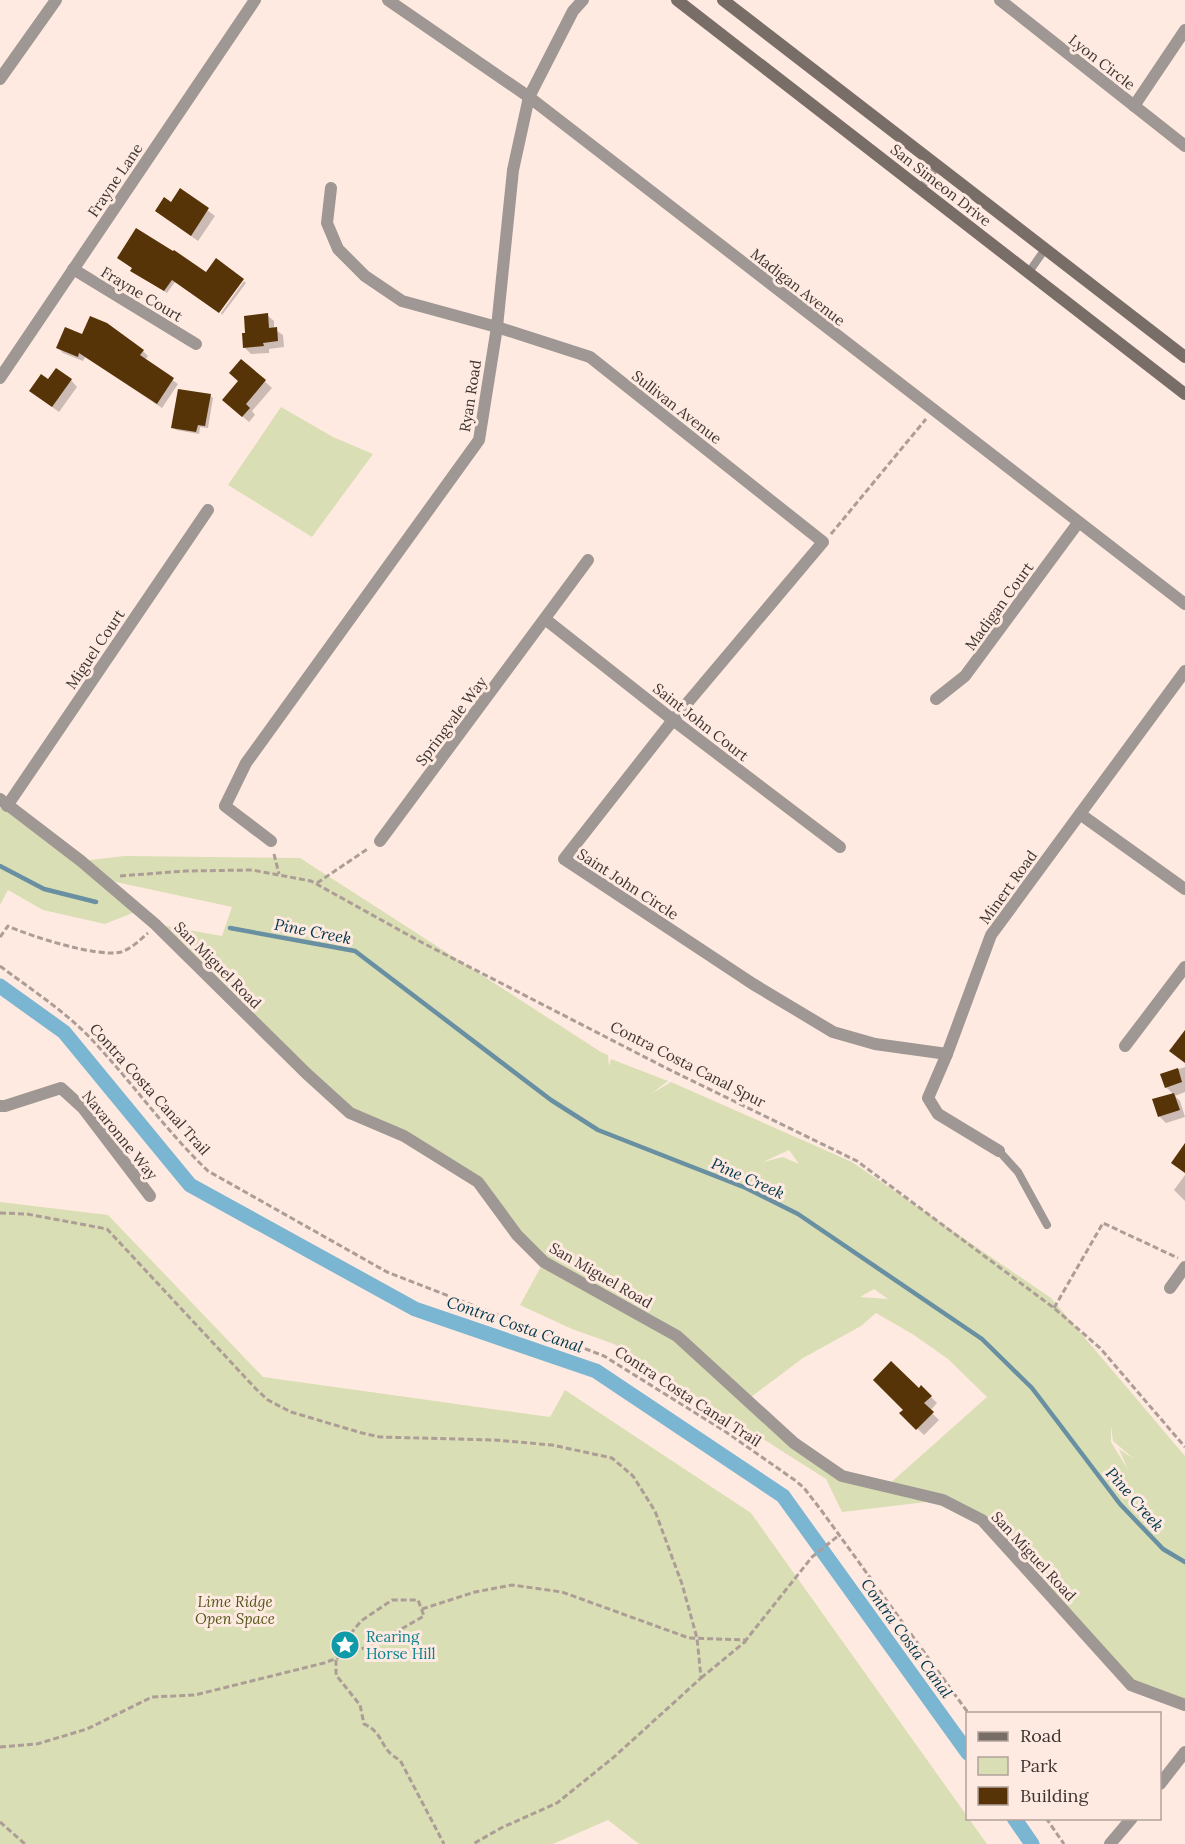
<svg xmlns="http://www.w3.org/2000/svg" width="1185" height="1844" font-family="Lora,serif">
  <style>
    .green { fill: #dadeb4; fill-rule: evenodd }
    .shadow { fill: #0003 }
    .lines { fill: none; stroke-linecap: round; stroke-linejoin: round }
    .stream { stroke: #688fa2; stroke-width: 4.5 }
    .canal { stroke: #7ab5d2; stroke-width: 15 }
    .building { fill: #563407 }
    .path { stroke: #ac9d96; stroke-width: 3; stroke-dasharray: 6 3; stroke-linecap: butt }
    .lane { stroke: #9f9793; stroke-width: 8 }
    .street { stroke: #9f9793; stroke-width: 12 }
    .secondary { stroke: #796d67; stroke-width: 12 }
    .labels { text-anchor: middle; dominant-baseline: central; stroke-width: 6; stroke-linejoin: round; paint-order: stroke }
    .street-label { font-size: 15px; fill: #3d3532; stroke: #ffeae1 }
    .park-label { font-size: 15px; font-style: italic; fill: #555719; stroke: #ffeae1 }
    .culture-label { font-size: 15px; fill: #0d838f; stroke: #ffeae1; text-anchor: start }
    .water-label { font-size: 16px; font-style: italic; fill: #01374b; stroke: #ffeae1 }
  </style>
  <rect width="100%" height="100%" fill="#ffeae1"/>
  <g class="green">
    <path d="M281 407 333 437 373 454 312 537 228 485Z"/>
    <path d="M0 799 81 861 124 856 300 858 601 1052 608 1055 609 1066 611 1059 668 1081 651 1094 671 1082 852 1162 1051 1298 1185 1456V1705L1131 1685 982 1520 943 1500 842 1512 826 1479 614 1344 572 1329 520 1305 544 1261 472 1178 350 1113 155 924 222 936 232 907 102 879 140 910 105 924 43 910 8 890 0 905ZM789 1150 799 1164 783 1157 763 1162ZM874 1289 888 1299 860 1297ZM876 1313 914 1335 948 1359 987 1397 887 1486 841 1476 747 1400 803 1358 861 1326ZM1111 1425 1113 1441 1134 1459 1119 1449 1128 1470 1111 1442Z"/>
    <path d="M0 1202 108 1215 263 1377 550 1417 565 1390 751 1513 987 1844H639L608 1820 553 1844H0Z"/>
  </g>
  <g class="shadow">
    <path d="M180 190 215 216 198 241 157 211 171 204Z"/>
    <path d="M135 273 207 274 218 312 175 282 167 293Z"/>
    <path d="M244 281 246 283 222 315 221 313Z"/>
    <path d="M267 315 274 321V329L283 335 284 347 269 349V353L251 354 245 348Z"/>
    <path d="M83 336 143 351 148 356 145 360 178 384 162 408 85 357 83 361 63 353 58 348Z"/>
    <path d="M242 361 272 388 252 411 255 415 249 422 230 406 240 381Z"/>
    <path d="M71 380 77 387 59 412 31 391 49 381Z"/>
    <path d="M210 396 213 398 208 428 200 427 199 434 176 430 173 427Z"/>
    <path d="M1185 1067V1092L1175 1096 1180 1101 1185 1117 1166 1123 1160 1117 1154 1100 1173 1094 1166 1087 1162 1075Z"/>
    <path d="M1185 1175V1201L1174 1190Z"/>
    <path d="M921 1387 937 1403 930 1411 939 1420 924 1435 901 1413Z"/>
  </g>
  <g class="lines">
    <g class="stream">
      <path d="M0 866 44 889 96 902"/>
      <path d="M230 928 355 951 551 1100 598 1130 746 1188 798 1214 982 1339 1032 1388 1120 1504 1163 1549 1185 1562"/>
    </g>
    <g class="canal">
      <path d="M0 986 64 1032 190 1185 415 1309 596 1371 783 1496 968 1753"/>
      <path d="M1014 1818 1032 1844"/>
    </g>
  </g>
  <g class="building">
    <path d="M180 188 209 208 191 236 155 211 164 197 171 202Z"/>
    <path d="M136 228 173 251 174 250 206 272 216 258 244 279 219 313 172 280 164 291 130 271 132 268 117 258Z"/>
    <path d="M268 313 269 328 277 327 278 341 263 343 264 346 243 348 242 333H245L244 316Z"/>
    <path d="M90 316 107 323 144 350 140 355 174 378 157 404 79 353 78 357 56 348 65 327 82 334Z"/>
    <path d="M241 359 266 380 246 404 250 408 242 417 222 400 238 381 229 373Z"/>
    <path d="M56 368 72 379 52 407 29 391 41 374 48 379Z"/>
    <path d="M178 389 211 394 205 426 198 425 196 432 171 428Z"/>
    <path d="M1185 1030V1063L1169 1051Z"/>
    <path d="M1178 1068 1182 1082 1165 1088 1160 1074Z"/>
    <path d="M1174 1093 1180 1110 1158 1117 1152 1099Z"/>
    <path d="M1185 1143V1173L1171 1163Z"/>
    <path d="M891 1361 919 1388 921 1385 932 1396 924 1403 934 1412 916 1430 899 1413 903 1410 873 1380Z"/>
  </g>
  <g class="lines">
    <g class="path">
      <path d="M831 534 926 419"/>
      <path d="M274 854 279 874"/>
      <path d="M120 876 185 871 252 870 311 881 421 942 670 1070 857 1161 1054 1308 1100 1348 1185 1447"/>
      <path d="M317 883 369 848"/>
      <path d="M0 937 8 926C29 936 99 958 121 952 131 949 141 939 148 933"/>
      <path d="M0 966C33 991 68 1013 96 1044 134 1085 167 1132 208 1171L387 1272 604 1356 726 1432 796 1481 804 1488 821 1510 969 1714"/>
      <path d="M0 1213 27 1214 107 1229 256 1389 268 1400 291 1412 362 1433 380 1437 494 1440 552 1445 612 1458 633 1476 655 1511 682 1584 697 1638 701 1678 614 1757 557 1803 501 1828 473 1844"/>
      <path d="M1054 1308 1103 1223 1178 1258"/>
      <path d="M422 1609 475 1592 512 1585 562 1592 689 1638 746 1640 812 1557 838 1536"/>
      <path d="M701 1678 746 1641"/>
      <path d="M0 1747 37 1744 87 1729 152 1697 195 1695 324 1663 377 1643 424 1616 418 1600H392L361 1621 340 1647 336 1659V1675L360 1705 364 1724C385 1733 379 1750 400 1760L444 1844"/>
      <path d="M1046 1818 1064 1844"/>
      <path d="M0 1822 25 1844"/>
    </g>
    <g class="lane">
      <path d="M921 188 937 166"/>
      <path d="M1029 272 1045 249"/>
      <path d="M999 1151 1018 1172 1047 1225"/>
    </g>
    <g class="street">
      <path d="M388 0 529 97 1185 604"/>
      <path d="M1000 0 1185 146"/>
      <path d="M0 79 56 0"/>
      <path d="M1134 106 1185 30"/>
      <path d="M331 188 327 223 338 249 365 276 402 301 497 327 590 357 823 542 673 720 564 859 753 984 833 1032 875 1044 947 1054"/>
      <path d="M73 269 196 344"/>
      <path d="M0 378 255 0"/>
      <path d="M545 619 673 720 840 847"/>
      <path d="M936 699 965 676 1078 523"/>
      <path d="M0 799 81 861 155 924 307 1074 350 1113 404 1136 478 1182 517 1235 544 1262 677 1336 794 1443 842 1476 943 1500 982 1520 1131 1685 1185 1705"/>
      <path d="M7 806 208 510"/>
      <path d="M1080 814 1185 889"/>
      <path d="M271 841 225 806 246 763 479 440 497 327 513 170 529 97 573 11 583 0"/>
      <path d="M380 841 588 560"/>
      <path d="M1125 1046 1185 967"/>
      <path d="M0 1106H5L61 1088 83 1108 150 1196"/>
      <path d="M999 1151 938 1114 928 1098 947 1054 991 935 1185 671"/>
      <path d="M1170 1288 1185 1267"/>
      <path d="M1160 1784 1185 1752"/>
      <path d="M1110 1844 1132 1818"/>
    </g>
    <g class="secondary">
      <path d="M677 0 1185 394"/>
      <path d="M723 0 1185 357"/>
    </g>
  </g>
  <defs>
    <g id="sight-disc" transform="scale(1.5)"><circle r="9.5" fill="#0f9aa8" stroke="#ffeae1"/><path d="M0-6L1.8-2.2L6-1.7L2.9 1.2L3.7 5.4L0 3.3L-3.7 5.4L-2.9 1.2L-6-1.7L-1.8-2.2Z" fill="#fff"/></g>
  </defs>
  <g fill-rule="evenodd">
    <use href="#sight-disc" x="345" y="1645"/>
  </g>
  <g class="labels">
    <g class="street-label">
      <text transform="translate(1102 62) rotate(38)">Lyon Circle</text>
      <text transform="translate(115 180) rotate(-56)">Frayne Lane</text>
      <text transform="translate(941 185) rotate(38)">San Simeon Drive</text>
      <text transform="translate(798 287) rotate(38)">Madigan Avenue</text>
      <text transform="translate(142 294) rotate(31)">Frayne Court</text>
      <text transform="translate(470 396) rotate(-81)">Ryan Road</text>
      <text transform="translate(677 407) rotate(38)">Sullivan Avenue</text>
      <text transform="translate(999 606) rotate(-54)">Madigan Court</text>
      <text transform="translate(95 649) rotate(-56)">Miguel Court</text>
      <text transform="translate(451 721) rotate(-53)">Springvale Way</text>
      <text transform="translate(701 722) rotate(38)">Saint John Court</text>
      <text transform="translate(628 884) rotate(33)">Saint John Circle</text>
      <text transform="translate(1008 887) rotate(-54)">Minert Road</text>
      <text transform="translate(218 965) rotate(45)">San Miguel Road</text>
      <text transform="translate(688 1064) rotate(27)">Contra Costa Canal Spur</text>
      <text transform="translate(150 1089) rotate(48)">Contra Costa Canal Trail</text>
      <text transform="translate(120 1135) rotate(51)">Navaronne Way</text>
      <text transform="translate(601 1275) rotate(30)">San Miguel Road</text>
      <text transform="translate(688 1396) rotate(33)">Contra Costa Canal Trail</text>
      <text transform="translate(1034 1556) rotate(47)">San Miguel Road</text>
    </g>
    <g class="park-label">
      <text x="235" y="1601">Lime Ridge<tspan x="235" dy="17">Open Space</tspan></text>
    </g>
    <g class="culture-label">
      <text x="366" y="1636">Rearing<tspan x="366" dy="17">Horse Hill</tspan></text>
    </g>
    <g class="water-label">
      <text transform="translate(313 931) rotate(11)">Pine Creek</text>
      <text transform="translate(748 1178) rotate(24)">Pine Creek</text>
      <text transform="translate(515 1324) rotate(19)">Contra Costa Canal</text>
      <text transform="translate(1135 1499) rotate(49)">Pine Creek</text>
      <text transform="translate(907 1638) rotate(54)">Contra Costa Canal</text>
    </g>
  </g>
  <rect x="966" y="1712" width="195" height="108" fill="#ffeae1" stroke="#b1a29b" stroke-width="1.5"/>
  <rect x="978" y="1732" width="30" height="9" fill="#796d67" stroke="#b1a29b" stroke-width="1.5"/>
  <text x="1020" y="1742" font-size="18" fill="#3d3532">Road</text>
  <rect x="978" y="1757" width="30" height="18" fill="#dadeb4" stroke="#b1a29b" stroke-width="1.5"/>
  <text x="1020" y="1772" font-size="18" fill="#3d3532">Park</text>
  <rect x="978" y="1787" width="30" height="18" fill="#563407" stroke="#b1a29b" stroke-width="1.5"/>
  <text x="1020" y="1802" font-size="18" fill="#3d3532">Building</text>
</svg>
